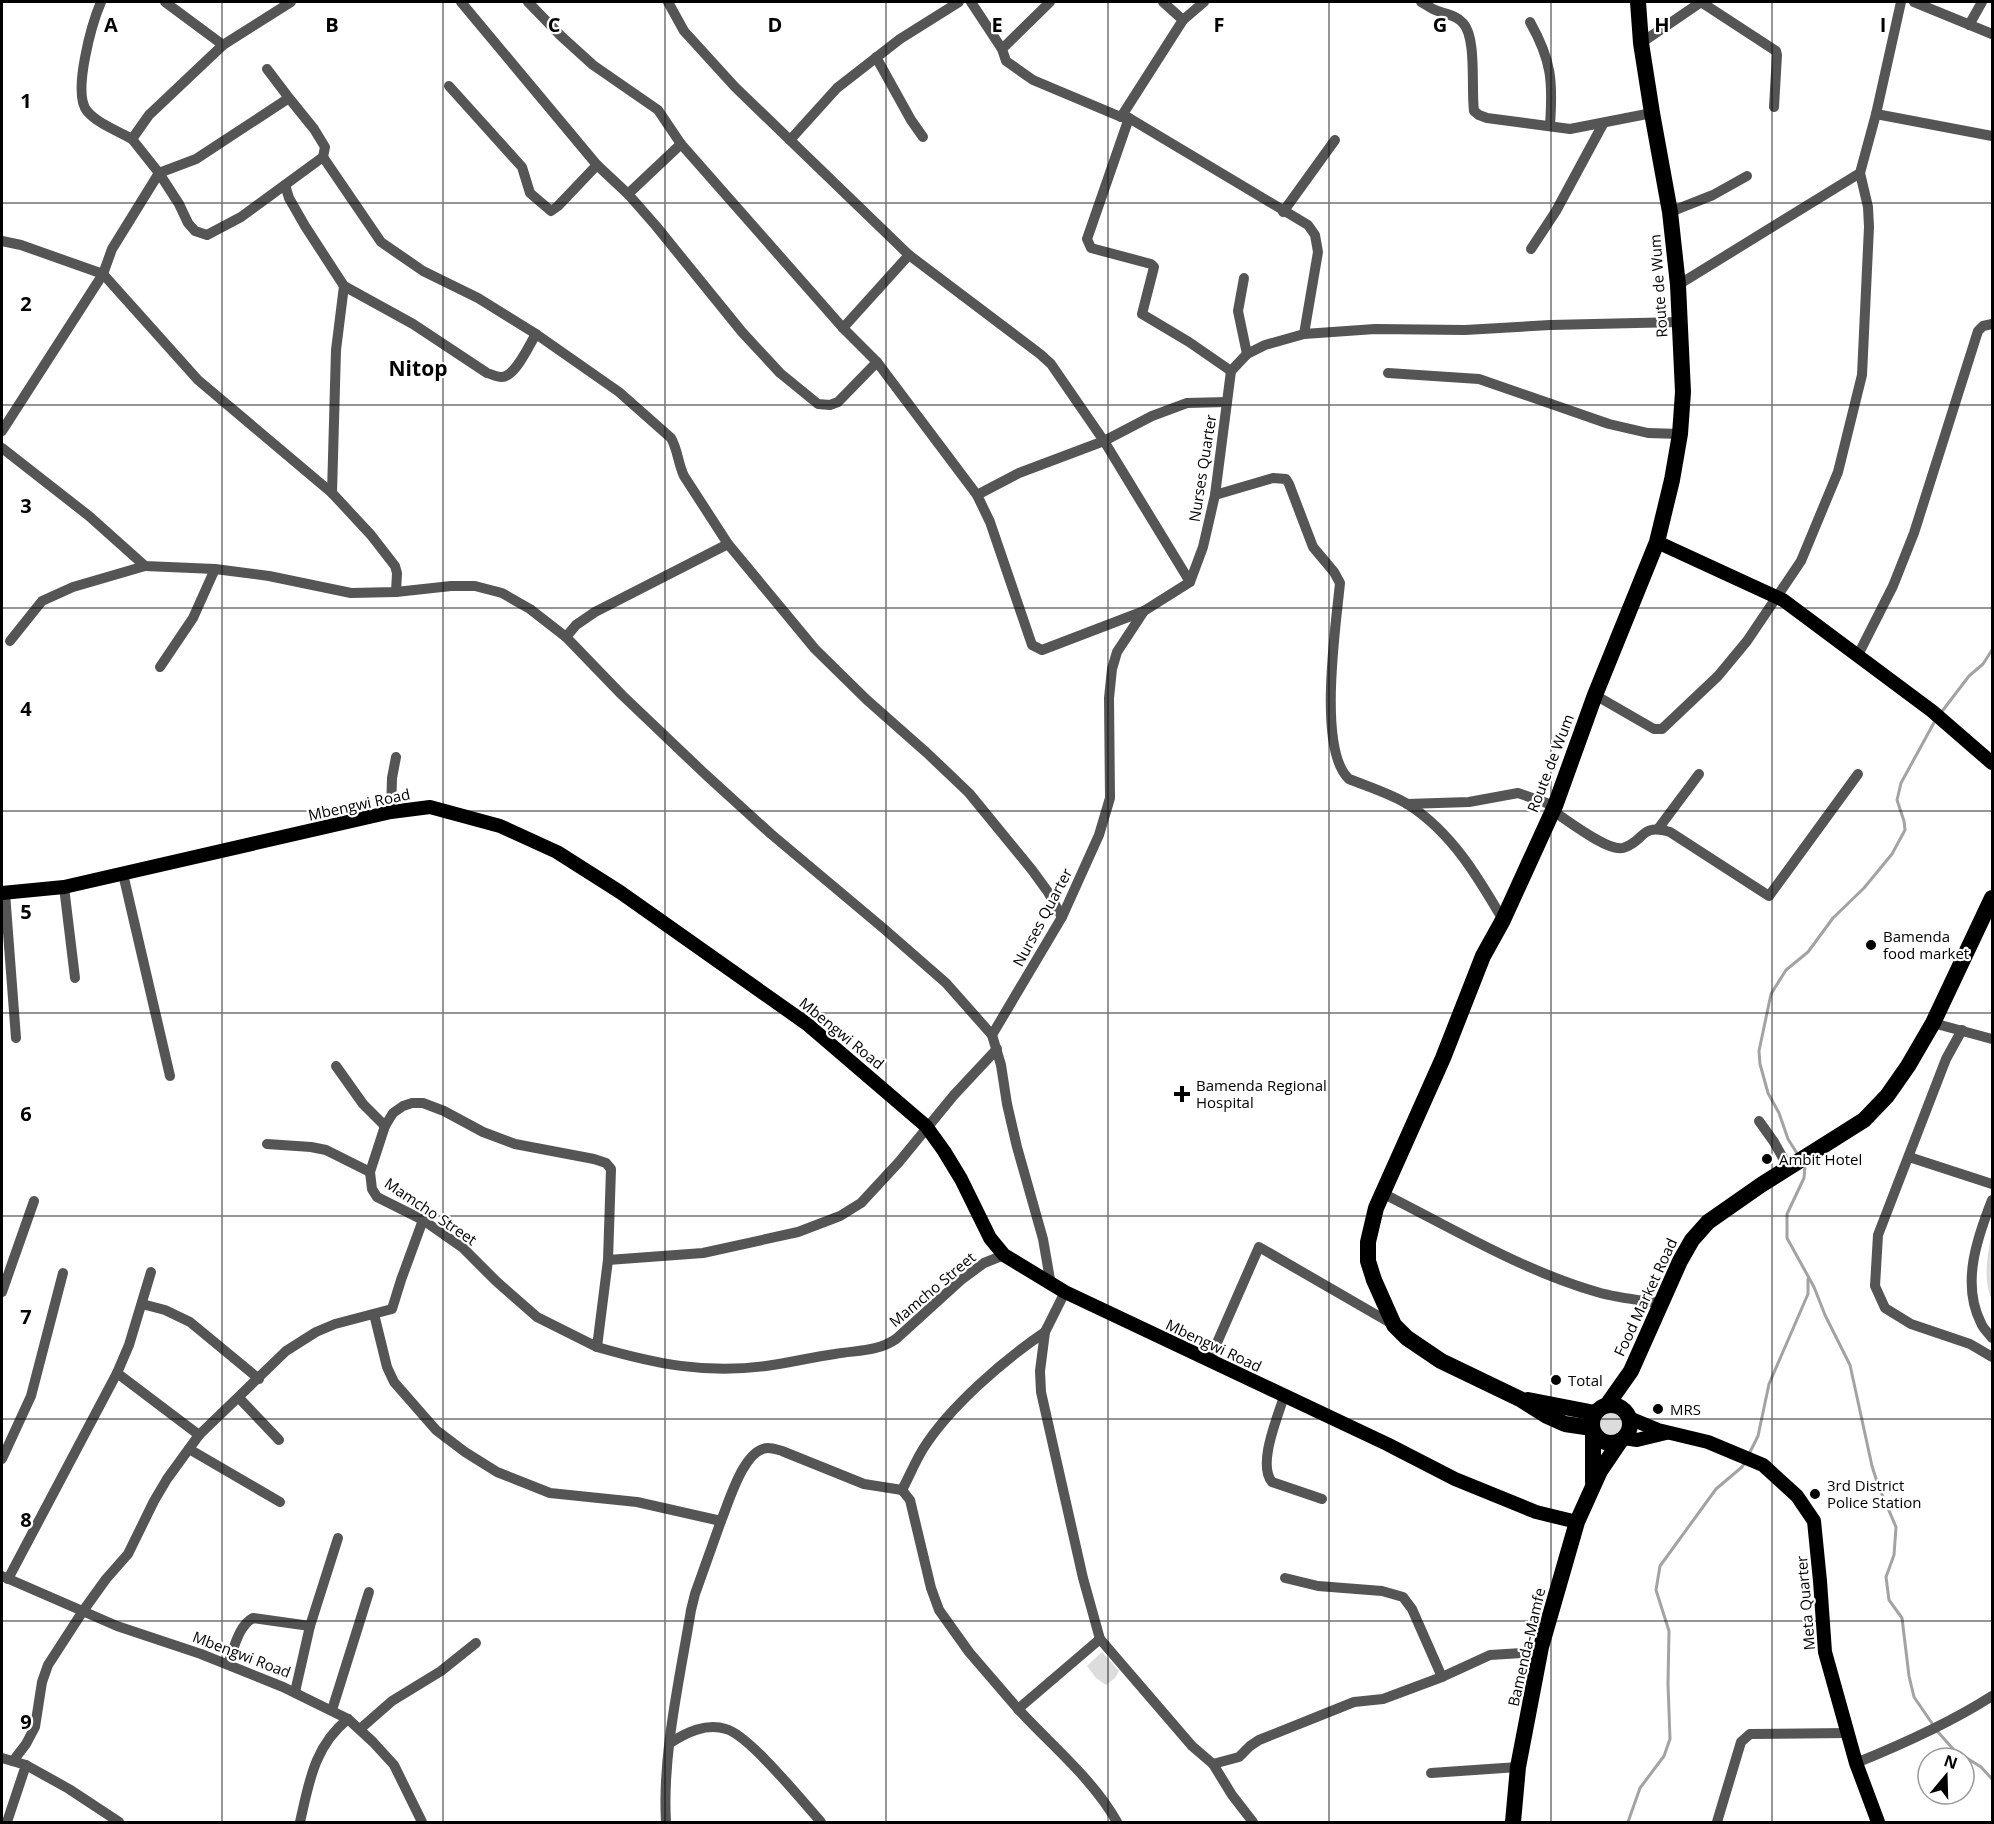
<svg xmlns="http://www.w3.org/2000/svg" width="1994" height="1824" font-family="'Open Sans',sans-serif">
  <style>
    .green { fill: #dcdcdc }
    .lines { fill: none; stroke-linecap: round; stroke-linejoin: round }
    .stream { stroke: #a3a3a3; stroke-width: 3 }
    .minor { stroke: #555; stroke-width: 10 }
    .major { stroke: #000; stroke-width: 14 }
    .highway { stroke: #000; stroke-width: 16 }
    .grid { fill: none; stroke: #000; stroke-width: 1.5; stroke-opacity: 0.55 }
    .poi-dot { fill: #000; stroke: #fff; stroke-width: 2 }
    .labels { text-anchor: middle; dominant-baseline: central; stroke-width: 4.5; stroke-linejoin: round; paint-order: stroke }
    .street-label { font-size: 15px; fill: #000; stroke: #fff }
    .poi-label { font-size: 15px; fill: #000; stroke: #fff; text-anchor: start }
    .district-label { font-size: 21px; font-weight: bold; fill: #000; stroke: #fff }
    .grid-label { font-size: 20px; text-anchor: middle; font-weight: bold; fill: #000; stroke: #fff; stroke-width: 4.5; stroke-linejoin: round; paint-order: stroke }
  </style>
  <rect width="100%" height="100%" fill="#fff"/>
  <g class="green">
    <path d="M1992 1230V1301C1982 1277 1988 1256 1992 1230Z"/>
    <circle cx="1612" cy="1424" r="12"/>
    <path d="M1102 1652 1119 1671 1115 1678 1106 1685 1096 1678 1087 1666Z"/>
  </g>
  <g class="lines">
    <g class="stream">
      <path d="M1940 714 1969 676 1983 664 1992 650"/>
      <path d="M1798 1155 1788 1139 1779 1113 1768 1093 1760 1064 1759 1051 1771 994 1786 970 1808 952 1833 918 1864 888 1892 854 1905 830 1904 821 1897 800 1901 783 1936 719"/>
      <path d="M1804 1163 1805 1166 1804 1178 1787 1214V1238L1814 1287 1825 1315 1850 1365 1872 1466 1878 1485 1896 1527 1894 1555 1886 1577 1889 1600 1902 1618 1909 1676 1914 1697 1938 1732 1954 1750 1981 1767 1992 1779"/>
      <path d="M1748 1456 1758 1436 1769 1384 1808 1294V1279"/>
      <path d="M1628 1822 1640 1788 1664 1756 1670 1739 1668 1684 1669 1631 1656 1590 1660 1566 1716 1489 1742 1467 1745 1462"/>
    </g>
    <g class="minor">
      <path d="M101 2C92 23 72 93 87 111 98 124 118 131 132 139"/>
      <path d="M165 2 223 45"/>
      <path d="M291 2 223 45 149 115 132 139 159 173 112 249 103 274 198 380 332 493 371 535 395 566 397 573 396 592"/>
      <path d="M461 2 597 165 628 194 656 226 742 332 780 373 818 404 830 405 838 402 877 362"/>
      <path d="M528 2 561 36 593 65 658 110 681 144 843 328 877 362 977 495 990 522 1032 645 1042 650 1144 611"/>
      <path d="M668 2 684 31 735 87 909 255 1040 354 1051 364 1104 441 1190 582"/>
      <path d="M971 2 1002 49 1006 61 1033 80 1121 117 1129 118 1308 225 1315 235 1318 252 1304 334"/>
      <path d="M1163 2 1183 20"/>
      <path d="M1421 2C1425 4 1429 7 1433 9 1443 14 1455 14 1463 23 1477 38 1471 89 1474 111L1479 115 1487 118 1570 129 1652 113"/>
      <path d="M1701 2 1776 51 1777 55 1774 107"/>
      <path d="M1914 2 1992 34"/>
      <path d="M1530 22C1552 61 1553 82 1550 125"/>
      <path d="M1969 25 1982 2"/>
      <path d="M1641 43 1701 2"/>
      <path d="M1002 49 1050 2"/>
      <path d="M876 57 911 120 923 137"/>
      <path d="M267 69 289 98 196 159 159 173 179 204 188 223 195 231 207 235 241 217 323 157 325 147 314 129 289 98"/>
      <path d="M449 86 522 167 530 193 551 211 558 206 597 165"/>
      <path d="M1876 114 1992 136"/>
      <path d="M1121 117 1183 20 1204 2"/>
      <path d="M1129 118 1087 239 1091 248 1151 264 1154 267 1153 271 1142 314 1189 342 1231 371"/>
      <path d="M790 140 837 88 900 39 959 2"/>
      <path d="M323 157 381 242 423 271 478 298 536 334 619 392 671 438C678 450 678 464 684 476L728 544 815 649 867 700 927 753 969 793 1032 870 1048 892 1062 917"/>
      <path d="M285 185 289 198 305 226 344 286 413 324 487 373C491 374 497 377 501 377 515 378 529 345 536 334"/>
      <path d="M628 194 681 144"/>
      <path d="M1283 212 1335 140"/>
      <path d="M1670 212 1713 195 1747 176"/>
      <path d="M2 241 21 245 103 274 2 431"/>
      <path d="M1531 249 1556 211 1603 124"/>
      <path d="M1244 278 1238 311 1247 354"/>
      <path d="M1678 285 1860 173 1876 114 1901 2"/>
      <path d="M843 328 909 255"/>
      <path d="M1388 373 1479 379 1609 424 1648 433 1680 434"/>
      <path d="M2 448 89 516 145 566 215 569 269 576 351 593 396 592 451 586H475L502 593 530 609 566 637 622 695 705 774 771 834 883 928 946 983 992 1035 1001 1065 1007 1104 1017 1147 1043 1239 1051 1285"/>
      <path d="M332 493 336 350 344 286"/>
      <path d="M977 495 1019 473 1104 441 1152 416 1187 403 1227 402"/>
      <path d="M1215 495 1273 478 1286 479 1289 484 1313 547 1334 572 1340 583C1336 625 1317 750 1349 779 1369 787 1392 794 1409 805 1452 833 1478 877 1503 920"/>
      <path d="M566 637 576 625 595 612 728 544"/>
      <path d="M10 641 42 601 73 587 145 566"/>
      <path d="M1858 655 1893 586 1914 533 1978 331 1983 326 1992 324"/>
      <path d="M160 667 193 618 215 569"/>
      <path d="M1595 695 1654 729H1662L1718 676 1747 641 1801 561 1838 472 1862 375 1869 227 1868 207 1860 173"/>
      <path d="M1407 804 1469 802 1518 793 1555 806"/>
      <path d="M1553 811C1567 820 1608 852 1623 848 1646 841 1639 823 1670 832L1769 896 1858 774"/>
      <path d="M391 812 392 778 396 757"/>
      <path d="M1658 829 1699 774"/>
      <path d="M123 874 170 1076"/>
      <path d="M64 887 75 978"/>
      <path d="M5 893 16 1038"/>
      <path d="M1933 1023 1992 1039"/>
      <path d="M1962 1030 1946 1059 1878 1235 1875 1286 1885 1308 1911 1324 1970 1344 1992 1357"/>
      <path d="M992 1035 1062 917 1099 835 1110 798 1109 698 1112 669 1117 652 1144 611 1190 582 1203 547 1215 495 1231 371 1247 354 1265 345 1304 334 1375 329 1465 330 1550 325 1680 322"/>
      <path d="M336 1066 363 1104 385 1126"/>
      <path d="M412 1103H423L444 1111 483 1132 515 1144 594 1159 606 1163 611 1169 608 1260 597 1347 537 1317 496 1281 463 1248 423 1220 377 1197 372 1189 370 1172 385 1126 393 1113 403 1106Z"/>
      <path d="M1759 1121 1774 1142 1788 1167"/>
      <path d="M267 1144 311 1147 326 1150 370 1172"/>
      <path d="M1909 1157 1992 1184"/>
      <path d="M1382 1193C1452 1228 1521 1270 1597 1292 1617 1298 1639 1300 1660 1303"/>
      <path d="M1992 1200C1977 1238 1961 1284 1981 1323 1983 1329 1989 1333 1992 1338"/>
      <path d="M608 1260 703 1253 798 1232 840 1216 861 1203 899 1162 954 1095 997 1049"/>
      <path d="M2 1292 34 1201"/>
      <path d="M1065 1292 1045 1332 1040 1371 1041 1392 1083 1578 1100 1639 1192 1746 1213 1764 1232 1795 1253 1822"/>
      <path d="M142 1304 165 1310 190 1322 259 1379"/>
      <path d="M374 1314 387 1367 394 1382 436 1430 465 1452 497 1472 550 1493 637 1502 721 1521C729 1502 744 1448 768 1448 773 1448 778 1450 782 1451L864 1484 902 1490"/>
      <path d="M597 1347C656 1364 705 1374 766 1366 789 1363 812 1357 835 1354 857 1350 877 1352 896 1339L961 1280 984 1263 1004 1255"/>
      <path d="M1209 1361 1259 1247 1394 1325"/>
      <path d="M117 1373 199 1435"/>
      <path d="M1284 1396C1278 1417 1257 1464 1272 1482L1322 1499"/>
      <path d="M239 1398 279 1440"/>
      <path d="M189 1449 280 1502"/>
      <path d="M2 1459 31 1396 63 1273"/>
      <path d="M2 1576 117 1626 201 1654 283 1687 348 1719 373 1742 394 1765 422 1822"/>
      <path d="M1285 1578 1318 1586 1382 1591 1403 1597 1412 1609 1442 1677"/>
      <path d="M8 1579 117 1373 129 1345 151 1272"/>
      <path d="M1100 1639 1018 1709C1051 1745 1093 1779 1117 1822"/>
      <path d="M228 1664C234 1649 238 1626 253 1618L310 1626"/>
      <path d="M295 1692 310 1626 338 1538"/>
      <path d="M1018 1709 969 1652 939 1610 931 1588 910 1500 902 1490C909 1477 915 1462 923 1449 950 1406 1004 1360 1045 1332"/>
      <path d="M332 1710 369 1592"/>
      <path d="M360 1729 392 1701 441 1671 476 1643"/>
      <path d="M670 1743C687 1732 706 1723 726 1729 749 1735 803 1802 821 1822"/>
      <path d="M2 1758 26 1765 7 1822"/>
      <path d="M13 1761 26 1744 35 1727 42 1682 48 1665 83 1611 106 1579 128 1554 154 1501 167 1479 199 1435 286 1351 316 1332 335 1324 392 1309 401 1280 423 1220"/>
      <path d="M1856 1763C1903 1744 1950 1723 1992 1696"/>
      <path d="M1213 1764 1239 1757 1250 1746 1259 1740 1354 1702 1383 1699 1442 1677 1490 1655 1522 1653 1541 1647"/>
      <path d="M26 1765 69 1789 119 1822"/>
      <path d="M1431 1773 1518 1767"/>
      <path d="M300 1822C309 1783 314 1746 348 1719"/>
      <path d="M666 1822C662 1754 680 1678 691 1610L695 1594 721 1521"/>
      <path d="M1717 1822 1741 1742 1750 1734 1848 1733"/>
    </g>
    <g class="major">
      <path d="M1657 542 1783 600 1932 711 1992 763"/>
      <path d="M2 893 64 887 391 812 430 807 500 826 557 852 620 892 807 1024 926 1126 944 1151 961 1179 990 1238 1004 1255 1065 1292 1387 1444 1455 1479 1536 1512 1577 1522"/>
      <path d="M1629 1418 1658 1430 1708 1442 1763 1465 1797 1496 1814 1521 1820 1581 1825 1652 1856 1763 1878 1822"/>
      <path d="M1624 1438 1637 1440 1666 1433"/>
    </g>
    <g class="highway">
      <path d="M1528 1400 1595 1413"/>
      <path d="M1607 1405 1631 1371 1680 1261 1692 1240 1708 1222 1761 1185 1864 1120 1887 1096 1908 1066 1933 1023 1992 898"/>
      <circle cx="1611" cy="1424" r="19"/>
      <path d="M1592 1428 1565 1424 1547 1416 1520 1399 1441 1361 1407 1338 1394 1325 1374 1280 1368 1261V1242L1376 1208 1443 1058 1483 956 1503 920 1555 806 1595 695 1657 542 1672 480 1680 434 1683 392 1678 285 1670 212 1652 113 1641 43 1638 2"/>
      <path d="M1593 1482V1432"/>
      <path d="M1513 1822 1518 1767 1541 1647 1577 1522 1600 1471 1621 1440"/>
    </g>
  </g>
  <path class="grid" d="M222 2V1822M443 2V1822M665 2V1822M886 2V1822M1108 2V1822M1329 2V1822M1551 2V1822M1772 2V1822M2 203H1992M2 405H1992M2 608H1992M2 811H1992M2 1013H1992M2 1216H1992M2 1419H1992M2 1621H1992"/>
  <g class="poi-dot">
    <circle cx="1871" cy="945" r="6"/>
    <path d="M1179 1085h6v6h6v6h-6v6h-6v-6h-6v-6h6z"/>
    <circle cx="1767" cy="1159" r="6"/>
    <circle cx="1556" cy="1380" r="6"/>
    <circle cx="1658" cy="1409" r="6"/>
    <circle cx="1815" cy="1494" r="6"/>
  </g>
  <g class="labels">
    <g class="street-label">
      <text transform="translate(1658 286) rotate(-94)">Route de Wum</text>
      <text transform="translate(1202 468) rotate(-81)">Nurses Quarter</text>
      <text transform="translate(1550 763) rotate(-69)">Route de Wum</text>
      <text transform="translate(359 804) rotate(-12)">Mbengwi Road</text>
      <text transform="translate(1042 917) rotate(-62)">Nurses Quarter</text>
      <text transform="translate(842 1033) rotate(39)">Mbengwi Road</text>
      <text transform="translate(431 1211) rotate(34)">Mamcho Street</text>
      <text transform="translate(932 1289) rotate(-40)">Mamcho Street</text>
      <text transform="translate(1645 1297) rotate(-65)">Food Market Road</text>
      <text transform="translate(1214 1345) rotate(25)">Mbengwi Road</text>
      <text transform="translate(1805 1603) rotate(-95)">Meta Quarter</text>
      <text transform="translate(1526 1647) rotate(-77)">Bamenda-Mamfe</text>
      <text transform="translate(242 1654) rotate(21)">Mbengwi Road</text>
    </g>
    <g class="poi-label">
      <text x="1883" y="936">Bamenda<tspan x="1883" dy="17">food market</tspan></text>
      <text x="1196" y="1085">Bamenda Regional<tspan x="1196" dy="17">Hospital</tspan></text>
      <text x="1779" y="1159">Ambit Hotel</text>
      <text x="1568" y="1380">Total</text>
      <text x="1670" y="1409">MRS</text>
      <text x="1827" y="1485">3rd District<tspan x="1827" dy="17">Police Station</tspan></text>
    </g>
    <g class="district-label">
      <text x="418" y="368">Nitop</text>
    </g>
  </g>
  <g class="grid-label">
    <text x="111" y="32">A</text>
    <text x="332" y="32">B</text>
    <text x="554" y="32">C</text>
    <text x="775" y="32">D</text>
    <text x="997" y="32">E</text>
    <text x="1219" y="32">F</text>
    <text x="1440" y="32">G</text>
    <text x="1662" y="32">H</text>
    <text x="1883" y="32">I</text>
    <text x="26" y="108">1</text>
    <text x="26" y="311">2</text>
    <text x="26" y="513">3</text>
    <text x="26" y="716">4</text>
    <text x="26" y="919">5</text>
    <text x="26" y="1121">6</text>
    <text x="26" y="1324">7</text>
    <text x="26" y="1527">8</text>
    <text x="26" y="1729">9</text>
  </g>
  <rect width="1994" height="1824" fill="none" stroke="#000000" stroke-width="6"/>
  <g transform="translate(1946 1776) rotate(19)"><circle r="28" fill="#ffffff" stroke="#999999" stroke-width="1.5"/>
  <path d="M0-4.5L10 22L0 15L-10 22Z" fill="#000000"/>
  <text y="-9" font-size="16" font-weight="bold" text-anchor="middle" fill="#000000">N</text>
  </g>
</svg>
